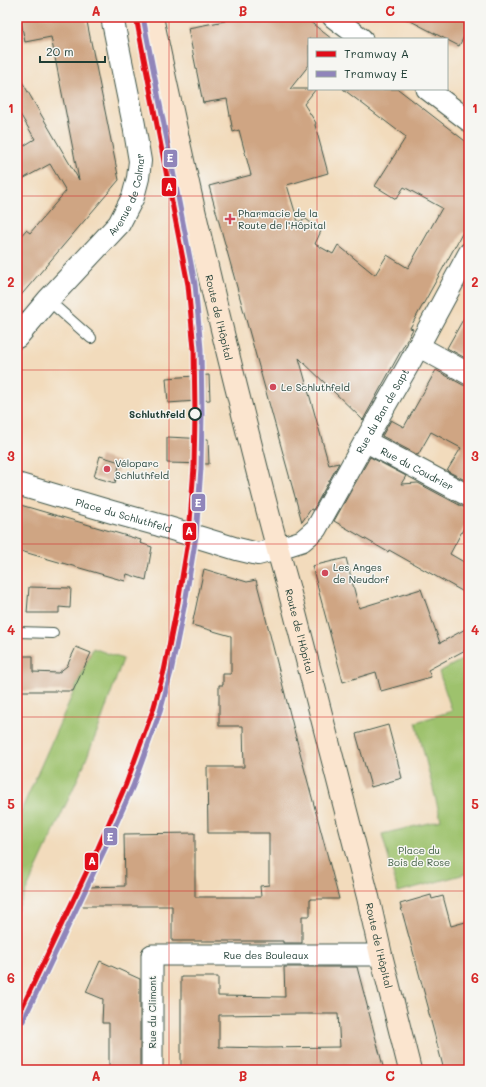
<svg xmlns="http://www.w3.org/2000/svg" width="486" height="1087" font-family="Mali,sans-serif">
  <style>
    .green { fill: #9ec26d; stroke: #5e8050 }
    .building { fill: #cfa583; fill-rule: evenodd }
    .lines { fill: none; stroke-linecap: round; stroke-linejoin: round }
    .service-casing { stroke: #3f5548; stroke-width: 12 }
    .minor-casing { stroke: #3f5548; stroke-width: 23 }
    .tertiary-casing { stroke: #3f5548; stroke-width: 24 }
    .secondary-casing { stroke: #3f5548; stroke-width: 24 }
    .service { stroke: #fff; stroke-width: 10 }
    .minor { stroke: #fff; stroke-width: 21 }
    .tertiary { stroke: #fff; stroke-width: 22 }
    .secondary { stroke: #fbe5cf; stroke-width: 22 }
    .tram-1-casing { stroke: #f6f6f2; stroke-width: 8 }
    .tram-2-casing { stroke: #f6f6f2; stroke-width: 8 }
    .tram-1 { stroke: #e10d19; stroke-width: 5 }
    .tram-2 { stroke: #9085ba; stroke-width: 5 }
    .grid { fill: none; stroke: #d62828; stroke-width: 1; stroke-opacity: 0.55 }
    .poi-dot { fill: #d1495b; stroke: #f6f6f2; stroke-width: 1.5 }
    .stop-dot { fill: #f6f6f2; stroke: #1f3d34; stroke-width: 2 }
    .labels { text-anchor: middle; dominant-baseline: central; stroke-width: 3; stroke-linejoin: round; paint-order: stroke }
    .street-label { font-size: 10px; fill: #1f3d34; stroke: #f6f6f2 }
    .poi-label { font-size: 10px; fill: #1f3d34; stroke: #f6f6f2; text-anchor: start }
    .stop-label { font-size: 10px; font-weight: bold; fill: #1f3d34; stroke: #f6f6f2; text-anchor: end }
    .park-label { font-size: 10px; fill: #3f5e42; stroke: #f6f6f2 }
    .line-badge { stroke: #f6f6f2; stroke-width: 1.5 }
    .badge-label { font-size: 11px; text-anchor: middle; font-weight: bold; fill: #fff }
    .neatline { fill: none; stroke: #d62828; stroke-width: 1.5 }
    .grid-label { font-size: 13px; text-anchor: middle; font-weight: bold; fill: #d62828 }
  </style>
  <rect width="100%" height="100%" fill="#f6f6f2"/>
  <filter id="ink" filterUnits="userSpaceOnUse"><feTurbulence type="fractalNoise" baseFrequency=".025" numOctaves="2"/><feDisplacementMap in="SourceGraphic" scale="8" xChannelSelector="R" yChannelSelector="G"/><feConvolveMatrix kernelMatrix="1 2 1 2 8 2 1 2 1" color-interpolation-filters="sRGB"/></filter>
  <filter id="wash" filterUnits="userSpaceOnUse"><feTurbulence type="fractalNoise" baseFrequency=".012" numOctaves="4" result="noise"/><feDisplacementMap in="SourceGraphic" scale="16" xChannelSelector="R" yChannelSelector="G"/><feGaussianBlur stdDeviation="0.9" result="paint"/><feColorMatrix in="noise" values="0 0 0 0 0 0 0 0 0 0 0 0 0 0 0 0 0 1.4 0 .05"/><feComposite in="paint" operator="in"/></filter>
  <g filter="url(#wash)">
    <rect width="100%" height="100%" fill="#f2dbbc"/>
    <g class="green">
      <path d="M93 648 123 659 99 727 83 767 17 911V820Z"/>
      <path d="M469 656V873L398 892 382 834 441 820 416 722 452 711 439 672Z"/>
    </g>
    <g id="blocks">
      <g class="building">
        <path d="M20 17H86L119 180 17 300V240L26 230 30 233 66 191 50 164 17 182V150L35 139 17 109V73L79 180 51 37 25 42Z"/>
        <path d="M224 17H304L332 39H309V65L290 89H316L304 104 316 123 315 125 328 173 287 185 298 222 306 219 321 231 315 244 333 254 338 245 375 275 387 255 408 268 442 208 404 187 396 199 375 186 406 137 343 89H398L469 144V236L463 232 410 328 413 329 363 420 299 358 329 465 339 463 313 510 311 509 302 522 209 186 251 175 239 130 233 132 227 99 203 103 188 28 225 21Z"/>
        <path d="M403 17H469V27L459 46Z"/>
        <path d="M469 309V360L447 348Z"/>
        <path d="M436 370 463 385 469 386V482L447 471 461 448 431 432 418 455 382 436 391 420 404 427Z"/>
        <path d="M209 375 210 400 168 403 166 378Z"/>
        <path d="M167 437 208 439 209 464 167 463Z"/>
        <path d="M100 456 120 462 115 483 94 477Z"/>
        <path d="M370 457 406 476 401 484 418 483 463 507 469 508V518L450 554 469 565V595L389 550 388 552 334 521Z"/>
        <path d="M17 504 141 540 140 543 152 547 146 580 127 574 125 581 17 550Z"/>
        <path d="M346 558 359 608 421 589 440 643 469 627V648L428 670 431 677 381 691 376 672 343 682 312 566Z"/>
        <path d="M204 569 247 582 256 580 261 599 293 726 339 899H310V916H302V943H283V941H172V906H79L88 887 125 886 124 834 195 833V897H261L260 886 269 885V833H208L207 767H244L243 726H219V685H223V674H231V636L192 625Z"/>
        <path d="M29 587 71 588 70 608 59 607V613H27Z"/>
        <path d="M76 647 91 653 73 691H17V656H33V672L58 673 67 666Z"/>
        <path d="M388 725 402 778 371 787 356 734Z"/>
        <path d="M431 895 432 899 443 896 451 926 469 921V1070H444L428 1010H429L400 904Z"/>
        <path d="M100 961 140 979V1070H109V1023H102L103 999 86 992Z"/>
        <path d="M284 967H357L384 1070H181V977H218V996L285 997ZM299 1014H338L340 1047 266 1048 219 1047V1015Z"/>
      </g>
    </g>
  </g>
  <g filter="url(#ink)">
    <use href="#blocks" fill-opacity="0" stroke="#3f5548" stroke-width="1"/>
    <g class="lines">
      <g class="service-casing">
        <g id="service">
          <path d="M48 300 91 338"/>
          <path d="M17 632 53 633"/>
        </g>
      </g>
      <g class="minor-casing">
        <g id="minor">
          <path d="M333 17 362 39"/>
          <path d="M427 89 469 121"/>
          <path d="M418 346 469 374"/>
          <path id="s1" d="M365 441 469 496"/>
          <path id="s2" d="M277 549 302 541 316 529 365 441 409 364 469 253"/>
          <path id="s3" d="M152 1070V955H381"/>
        </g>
      </g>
      <g class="tertiary-casing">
        <g id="tertiary">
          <path id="s4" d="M17 337 48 300 119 224 133 197 138 178 140 161 134 125 112 17"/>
          <path id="s5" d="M17 484 112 512 159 525 237 549 258 554 277 549"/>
        </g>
      </g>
      <g class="secondary-casing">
        <g id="secondary">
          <path id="s6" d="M152 17C181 156 212 293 247 430 260 482 273 534 288 586L368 897 381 955 410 1070"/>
        </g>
      </g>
      <use href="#service" class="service"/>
      <use href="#minor" class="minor"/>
      <use href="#tertiary" class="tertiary"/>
      <use href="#secondary" class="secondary"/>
      <g class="tram-1-casing">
        <path id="tram-1" d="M17 1018 98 848 126 784 153 710 164 671 178 602 189 535 194 467 195 414 194 349 188 285 136 17"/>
      </g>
      <g class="tram-2-casing">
        <path id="tram-2" d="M23 1021 104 851 133 786 160 712 171 672 185 603 196 536 201 468 202 414 201 349 195 284 143 17"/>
      </g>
      <use href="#tram-1" class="tram-1"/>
      <use href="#tram-2" class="tram-2"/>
    </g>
  </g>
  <path class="grid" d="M169 17V1070M317 17V39M317 89V1070M17 196H469M17 370H469M17 544H469M17 717H469M17 891H469"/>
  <g class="poi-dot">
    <path d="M228 213h4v4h4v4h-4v4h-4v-4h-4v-4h4z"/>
    <circle cx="273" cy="387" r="4"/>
    <circle cx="107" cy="469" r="4"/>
    <circle cx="325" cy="573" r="4"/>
  </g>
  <circle class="stop-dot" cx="195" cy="414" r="6"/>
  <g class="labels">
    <g class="street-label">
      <text stroke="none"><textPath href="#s4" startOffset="183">Avenue de Colmar</textPath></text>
      <text stroke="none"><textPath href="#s6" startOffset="308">Route de l'Hôpital</textPath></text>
      <text stroke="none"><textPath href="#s2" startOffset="180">Rue du Ban de Sapt</textPath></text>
      <text stroke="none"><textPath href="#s1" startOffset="59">Rue du Coudrier</textPath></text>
      <text stroke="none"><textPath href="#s5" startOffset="111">Place du Schluthfeld</textPath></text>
      <text stroke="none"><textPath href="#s6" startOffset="632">Route de l'Hôpital</textPath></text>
      <text stroke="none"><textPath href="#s6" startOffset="956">Route de l'Hôpital</textPath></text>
      <text stroke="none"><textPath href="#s3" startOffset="229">Rue des Bouleaux</textPath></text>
      <text transform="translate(152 1012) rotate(-90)">Rue du Climont</text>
    </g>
    <g class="poi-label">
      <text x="238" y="213">Pharmacie de la<tspan x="238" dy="12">Route de l’Hôpital</tspan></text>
      <text x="281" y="387">Le Schluthfeld</text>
      <text x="115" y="463">Véloparc<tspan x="115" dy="12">Schluthfeld</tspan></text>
      <text x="333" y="567">Les Anges<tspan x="333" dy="12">de Neudorf</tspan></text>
    </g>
    <g class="stop-label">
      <text x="185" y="414">Schluthfeld</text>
    </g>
    <g class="park-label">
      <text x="419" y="850">Place du<tspan x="419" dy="12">Bois de Rose</tspan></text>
    </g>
  </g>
  <g class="line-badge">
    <rect x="163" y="149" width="15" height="19" rx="4" fill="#9085ba"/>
    <rect x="161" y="177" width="16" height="20" rx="4" fill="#e10d19"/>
    <rect x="191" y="493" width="15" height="19" rx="4" fill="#9085ba"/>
    <rect x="182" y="522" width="15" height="19" rx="4" fill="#e10d19"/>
    <rect x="103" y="827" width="15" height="19" rx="4" fill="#9085ba"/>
    <rect x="84" y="852" width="15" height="19" rx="4" fill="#e10d19"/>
  </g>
  <g class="badge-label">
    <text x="170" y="162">E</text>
    <text x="169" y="191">A</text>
    <text x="198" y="507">E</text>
    <text x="189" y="535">A</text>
    <text x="110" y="841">E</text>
    <text x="92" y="865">A</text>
  </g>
  <rect width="486" height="1087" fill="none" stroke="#f6f6f2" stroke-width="44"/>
  <rect x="308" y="38" width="140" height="52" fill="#f6f6f2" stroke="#a0aca6"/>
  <rect x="316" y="51" width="20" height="6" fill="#e10d19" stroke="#a0aca6"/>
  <text x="344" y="58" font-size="12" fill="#1f3d34">Tramway A</text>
  <rect x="316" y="71" width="20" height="6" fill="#9085ba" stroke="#a0aca6"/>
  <text x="344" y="78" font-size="12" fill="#1f3d34">Tramway E</text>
  <path d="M40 56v6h65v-6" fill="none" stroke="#1f3d34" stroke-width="2"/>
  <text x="46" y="56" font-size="12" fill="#1f3d34" stroke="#f6f6f2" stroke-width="3" paint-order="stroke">20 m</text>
  <rect x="22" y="22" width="442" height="1043" class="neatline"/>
  <g class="grid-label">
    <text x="96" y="16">A</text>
    <text x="243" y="16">B</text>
    <text x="390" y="16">C</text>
    <text x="11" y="113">1</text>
    <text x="475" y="113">1</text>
    <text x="11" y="287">2</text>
    <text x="475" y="287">2</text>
    <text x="11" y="461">3</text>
    <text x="475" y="461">3</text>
    <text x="11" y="635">4</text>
    <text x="475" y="635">4</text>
    <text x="11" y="809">5</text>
    <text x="475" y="809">5</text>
    <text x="11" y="983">6</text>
    <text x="475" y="983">6</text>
    <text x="96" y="1081">A</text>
    <text x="243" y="1081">B</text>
    <text x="390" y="1081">C</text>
  </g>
</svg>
